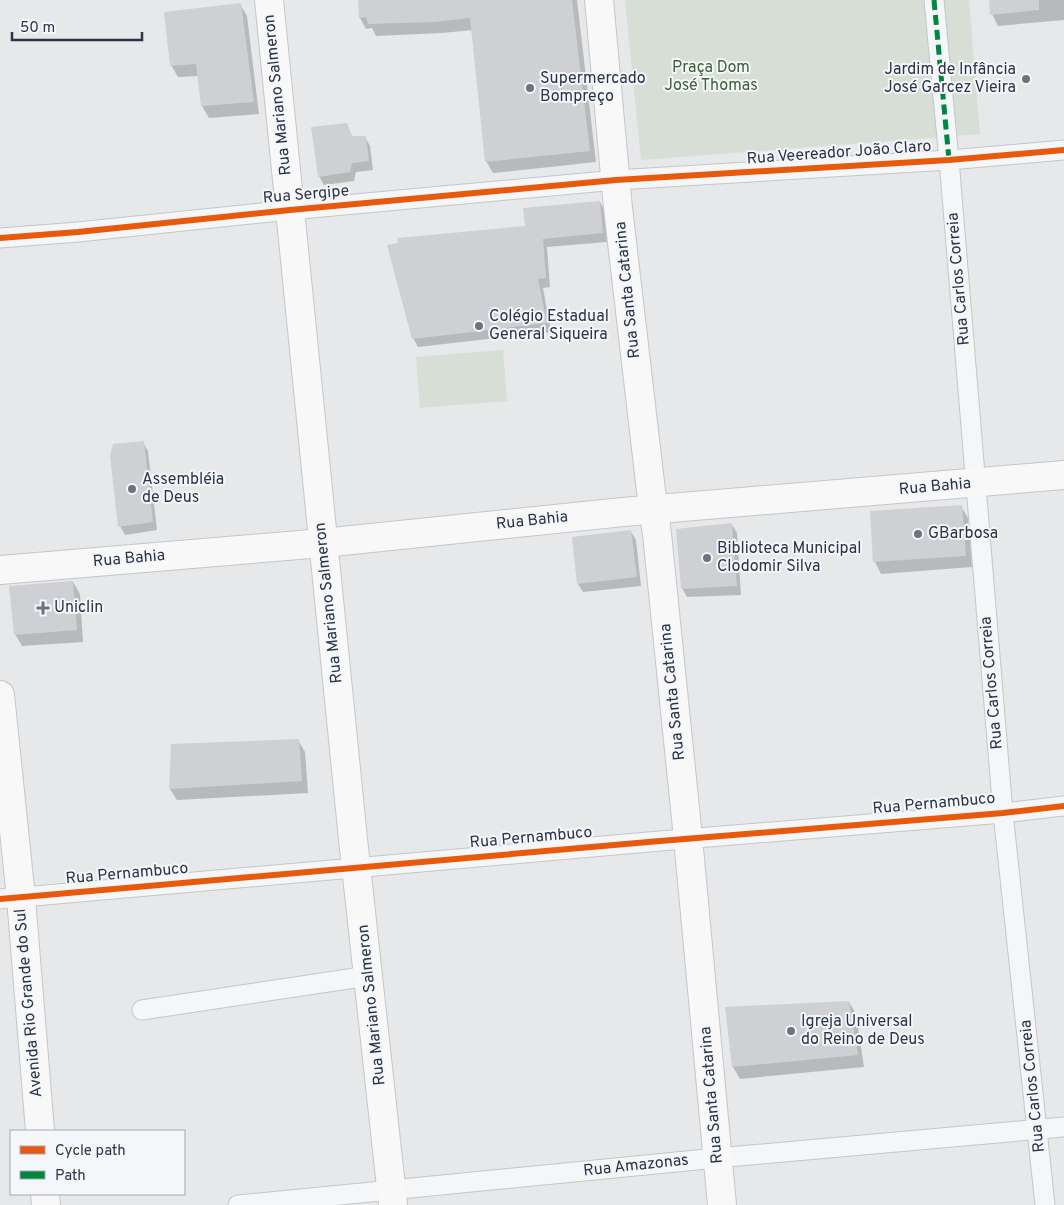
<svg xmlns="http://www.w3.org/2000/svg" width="1064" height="1205" font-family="Overpass,sans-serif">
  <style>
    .green { fill: #d6ded6 }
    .shadow { fill: #0003 }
    .building { fill: #ced0d3 }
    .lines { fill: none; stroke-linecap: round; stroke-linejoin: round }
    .street-casing { stroke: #c4c6c8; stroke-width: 21 }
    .secondary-casing { stroke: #c4c6c8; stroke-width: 30 }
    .street { stroke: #f5f6f7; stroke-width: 19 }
    .secondary { stroke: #f8f8f8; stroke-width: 28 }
    .quiet { stroke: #00873e; stroke-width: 5; stroke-dasharray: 10 5; stroke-linecap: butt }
    .cycleway-casing { stroke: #f4f6f9; stroke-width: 9 }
    .cycleway { stroke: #e8590c; stroke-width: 6 }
    .poi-dot { fill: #6c737f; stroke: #f4f6f9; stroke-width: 2 }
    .labels { text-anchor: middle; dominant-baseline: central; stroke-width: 4; stroke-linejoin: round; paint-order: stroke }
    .park-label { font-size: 16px; fill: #3f6138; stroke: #f4f6f9 }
    .poi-label { font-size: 16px; fill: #2b3445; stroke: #f4f6f9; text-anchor: start }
    .street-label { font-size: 16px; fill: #2b3445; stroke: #f4f6f9 }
  </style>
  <rect width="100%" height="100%" fill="#e6e8ea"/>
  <g class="green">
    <path d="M625 0H969L980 134 641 160Z"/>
    <path d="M503 350 507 401 420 408 416 357Z"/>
  </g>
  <g class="shadow">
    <path d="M360 0H577L596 162 493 173 486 161 473 30 442 33 376 36 372 28 366 29 360 18Z"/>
    <path d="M990 0H1064V20L998 26 992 14Z"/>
    <path d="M240 4 247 16 259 114 209 118 202 106 198 76 178 77 171 65Z"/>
    <path d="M351 134 353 138 365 137 370 146 373 170 356 172 354 181 324 185 319 176Z"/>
    <path d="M600 202 605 211 607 242 547 247 550 287 543 288 551 332 418 347 413 338 526 227Z"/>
    <path d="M143 443 148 451 157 530 125 535 120 526Z"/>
    <path d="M961 506 968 518 972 567 881 574 875 562 871 513Z"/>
    <path d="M732 525 737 533 741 595 687 597 682 588Z"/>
    <path d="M631 532 636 540 641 586 583 592 578 584Z"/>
    <path d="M73 582 80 594 83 642 22 646 15 634Z"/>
    <path d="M298 740 305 752 308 793 177 800 170 789Z"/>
    <path d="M849 1002 856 1014 864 1067 740 1079 733 1067 726 1008Z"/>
  </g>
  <g class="building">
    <path d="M358 0H572L590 151 485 162 470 18 435 22 368 24 366 17 359 18Z"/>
    <path d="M989 0H1039V10L990 15Z"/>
    <path d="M241 3 254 102 201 106 196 64 170 66 164 12Z"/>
    <path d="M347 123 352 136H366L369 161 352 163 350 172 318 177 311 127Z"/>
    <path d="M600 201 603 233 543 239 546 278 538 279 547 323 412 339 387 245 398 243 397 238 525 226 523 208Z"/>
    <path d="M144 441 153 522 118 527 110 456 113 444Z"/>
    <path d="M962 505 966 556 873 562 870 511Z"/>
    <path d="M732 523 737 586 681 589 676 529Z"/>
    <path d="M631 530 637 577 577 584 572 537Z"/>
    <path d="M73 581 77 630 14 635 9 586Z"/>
    <path d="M299 739 302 781 169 789 171 744Z"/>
    <path d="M849 1001 858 1055 732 1067 725 1007Z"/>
  </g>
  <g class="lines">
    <g class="street-casing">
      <g id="street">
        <path d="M934 0 949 160 1003 813 1045 1205"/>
        <path d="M0 238 78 232 290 210 616 180 949 160 1064 150"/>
        <path d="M0 899 660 841 1003 813 1064 806"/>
        <path d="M142 1010 368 976"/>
        <path d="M238 1205 717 1158 1064 1127"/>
      </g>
    </g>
    <g class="secondary-casing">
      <g id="secondary">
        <path d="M269 0 353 839 393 1205"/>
        <path d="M599 0 618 208 651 491 657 534 688 838 722 1205"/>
        <path d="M0 570 323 543 623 512 1064 475"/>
        <path d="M0 695 21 898 40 1131"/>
        <path d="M45 1194 46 1205"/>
      </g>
    </g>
    <use href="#street" class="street"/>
    <use href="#secondary" class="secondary"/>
    <path class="quiet" d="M934 0 949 160"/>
    <g class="cycleway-casing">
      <g id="cycleway">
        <path d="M0 238 78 232 290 210 616 180 949 160 1064 150"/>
        <path d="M0 899 660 841 1003 813 1064 806"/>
      </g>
    </g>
    <use href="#cycleway" class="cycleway"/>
  </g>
  <g class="poi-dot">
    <circle cx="1026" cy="79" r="5"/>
    <circle cx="530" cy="88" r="5"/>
    <circle cx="479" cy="326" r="5"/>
    <circle cx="132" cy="489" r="5"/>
    <circle cx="918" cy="534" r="5"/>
    <circle cx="707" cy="558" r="5"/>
    <path d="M40.5 600.5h5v5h5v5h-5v5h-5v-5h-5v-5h5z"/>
    <circle cx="791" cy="1031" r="5"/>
  </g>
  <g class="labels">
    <g class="park-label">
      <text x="711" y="68">Praça Dom<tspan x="711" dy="18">José Thomas</tspan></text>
    </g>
    <g class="poi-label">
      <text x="1016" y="70" text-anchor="end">Jardim de Infância<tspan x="1016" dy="18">José Garcez Vieira</tspan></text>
      <text x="540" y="79">Supermercado<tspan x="540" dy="18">Bompreço</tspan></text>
      <text x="489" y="317">Colégio Estadual<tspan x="489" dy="18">General Siqueira</tspan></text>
      <text x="142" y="480">Assembléia<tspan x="142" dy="18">de Deus</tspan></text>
      <text x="928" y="534">GBarbosa</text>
      <text x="717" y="549">Biblioteca Municipal<tspan x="717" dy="18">Clodomir Silva</tspan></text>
      <text x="54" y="608">Uniclin</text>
      <text x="801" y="1022">Igreja Universal<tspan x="801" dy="18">do Reino de Deus</tspan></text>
    </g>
    <g class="street-label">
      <text transform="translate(278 95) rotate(-96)">Rua Mariano Salmeron</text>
      <text transform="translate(839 153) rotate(-4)">Rua Veereador João Claro</text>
      <text transform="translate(306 195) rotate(-5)">Rua Sergipe</text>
      <text transform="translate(959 279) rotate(-95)">Rua Carlos Correia</text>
      <text transform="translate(628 290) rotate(-96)">Rua Santa Catarina</text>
      <text transform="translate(935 487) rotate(-5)">Rua Bahia</text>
      <text transform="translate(532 521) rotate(-6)">Rua Bahia</text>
      <text transform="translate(129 559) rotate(-5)">Rua Bahia</text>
      <text transform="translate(329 603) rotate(-96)">Rua Mariano Salmeron</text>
      <text transform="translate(992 683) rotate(-95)">Rua Carlos Correia</text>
      <text transform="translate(673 692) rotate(-96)">Rua Santa Catarina</text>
      <text transform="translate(934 804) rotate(-5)">Rua Pernambuco</text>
      <text transform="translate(531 838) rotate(-5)">Rua Pernambuco</text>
      <text transform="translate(127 874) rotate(-5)">Rua Pernambuco</text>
      <text transform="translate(29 1003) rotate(-95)">Avenida Rio Grande do Sul</text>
      <text transform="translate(372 1005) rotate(-96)">Rua Mariano Salmeron</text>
      <text transform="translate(1033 1086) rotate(-96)">Rua Carlos Correia</text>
      <text transform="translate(712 1095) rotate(-95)">Rua Santa Catarina</text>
      <text transform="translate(636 1166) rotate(-6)">Rua Amazonas</text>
    </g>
  </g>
  <rect x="10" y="1130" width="175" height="65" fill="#f4f6f9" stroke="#a4a8b1"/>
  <rect x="20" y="1146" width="25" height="8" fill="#e8590c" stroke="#a4a8b1"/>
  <text x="55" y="1155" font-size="15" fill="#2b3445">Cycle path</text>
  <rect x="20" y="1171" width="25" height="8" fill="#00873e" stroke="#a4a8b1"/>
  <text x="55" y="1180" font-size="15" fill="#2b3445">Path</text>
  <path d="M12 32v8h130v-8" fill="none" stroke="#2b3445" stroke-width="2.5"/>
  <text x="20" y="32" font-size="15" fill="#2b3445" stroke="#f4f6f9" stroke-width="4" paint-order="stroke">50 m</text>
</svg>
